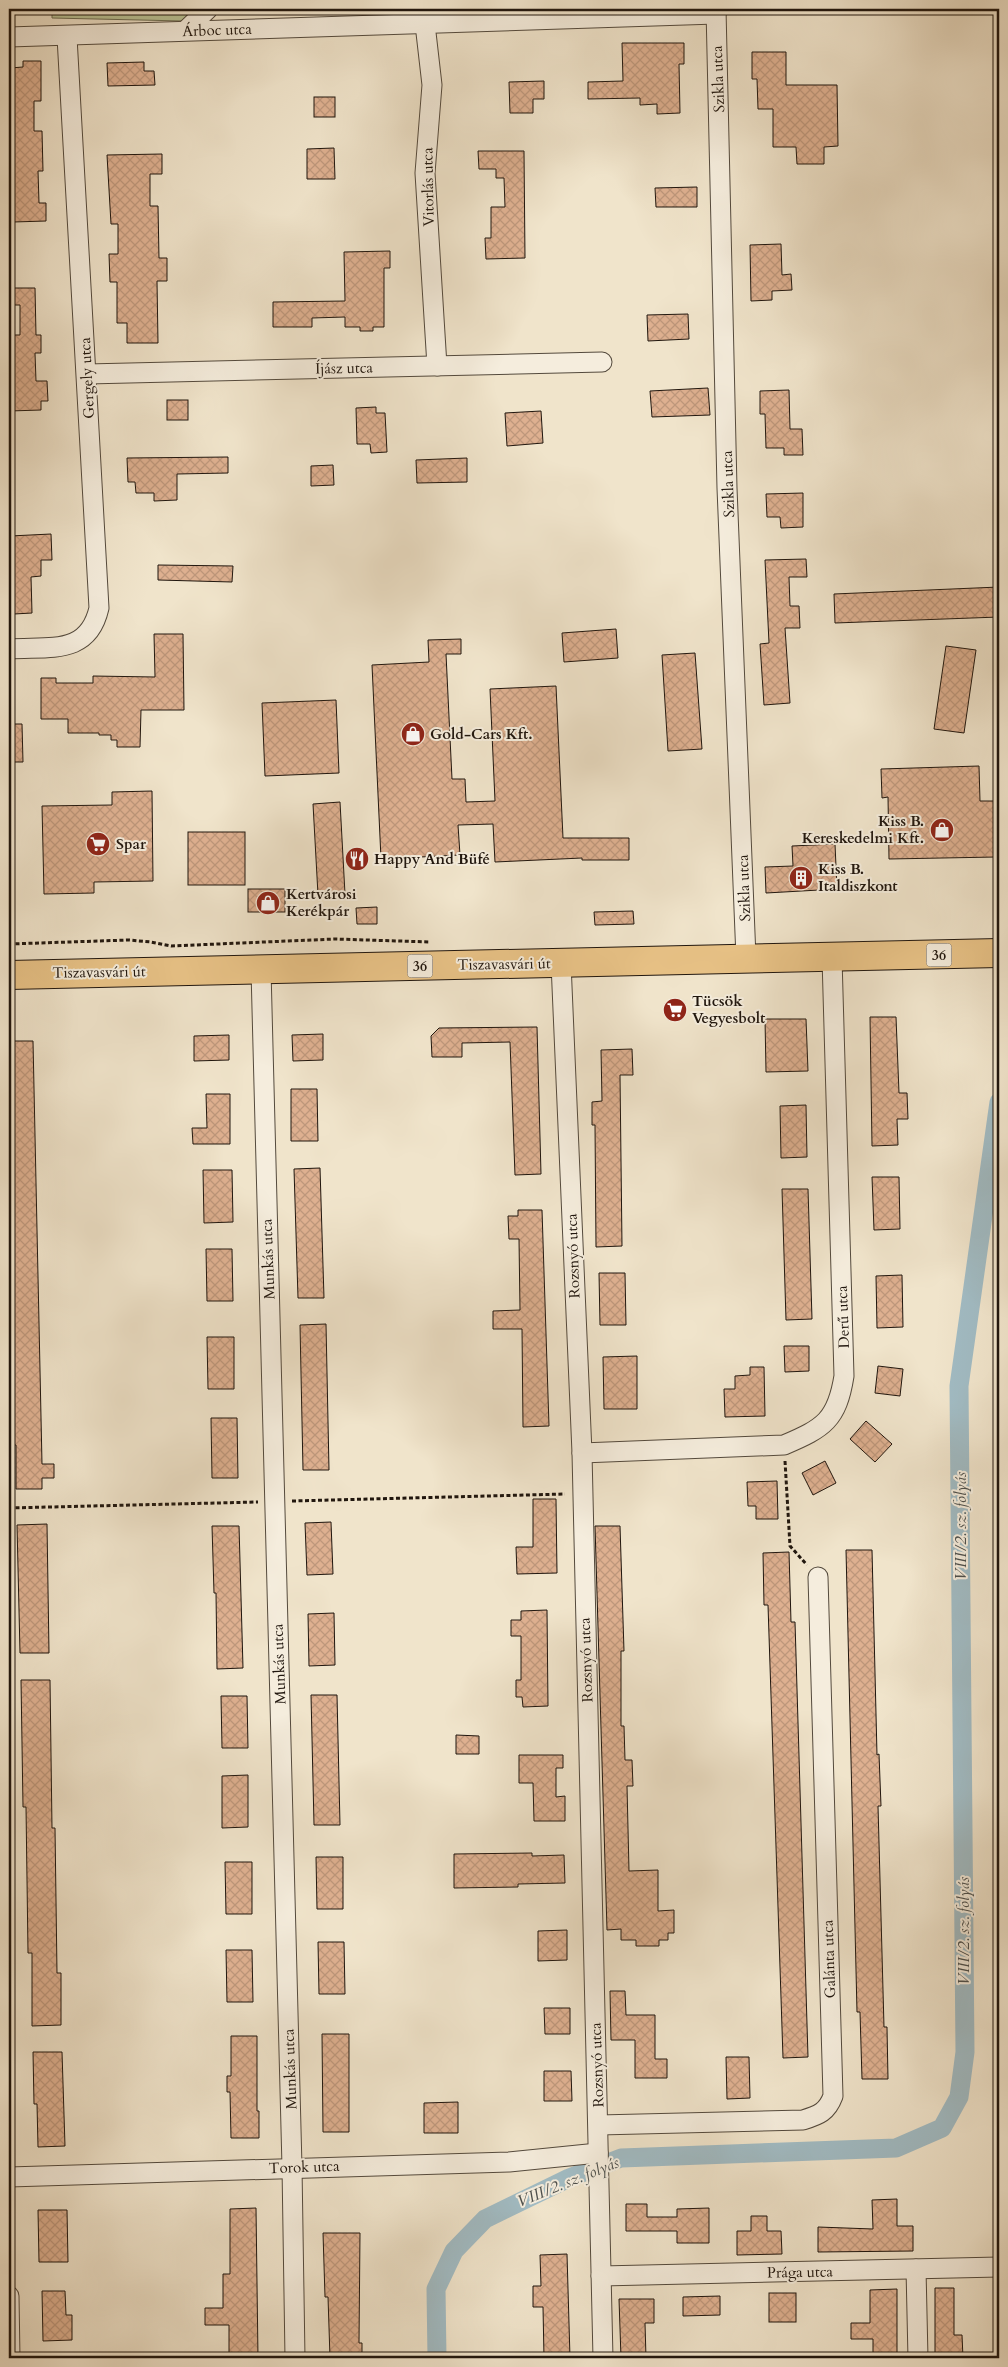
<svg xmlns="http://www.w3.org/2000/svg" width="1008" height="2367" font-family="Cardo,serif">
  <style>
    .green { fill: #bac497; stroke: #6d6d52 }
    .lines { fill: none; stroke-linecap: round; stroke-linejoin: round }
    .canal { stroke: #a1bbc3; stroke-width: 19 }
    .building { fill: url(#building-cross-hatch); stroke: #20160e }
    .minor-casing { stroke: #544a3d; stroke-width: 21 }
    .primary-casing { stroke: #20160e; stroke-width: 30 }
    .path { stroke: #20160e; stroke-width: 3; stroke-dasharray: 4 2.5; stroke-linecap: butt }
    .minor { stroke: #f5eddd; stroke-width: 19 }
    .primary { stroke: #e8c286; stroke-width: 28 }
    .labels { text-anchor: middle; dominant-baseline: central; stroke-width: 4; stroke-linejoin: round; paint-order: stroke }
    .shield { fill: #f5eddd; stroke: #60564c; stroke-width: 1 }
    .shield-label { font-size: 14px; font-weight: bold; fill: #20160e }
    .street-label { font-size: 15px; fill: #20160e; stroke: #f5eddd }
    .poi-label { font-size: 15px; font-weight: bold; fill: #20160e; stroke: #f5eddd; text-anchor: start }
    .water-label { font-size: 16px; font-style: italic; fill: #4d504d; stroke: #f5eddd }
  </style>
  <defs>
    <pattern id="building-cross-hatch" width="8" height="8" patternUnits="userSpaceOnUse" patternTransform="scale(1.25)"><rect width="8" height="8" fill="#deb090"/><path d="M0 0l8 8M0 8l8-8" fill="none" stroke="#be977b"/></pattern>
  </defs>
  <rect width="100%" height="100%" fill="#f0e4cb"/>
  <filter id="stains"><feTurbulence type="fractalNoise" baseFrequency=".004" numOctaves="4"/><feColorMatrix values="0 0 0 0 .2 0 0 0 0 .09 0 0 0 0 .02 0 0 0 .5 -.17"/></filter>
  <radialGradient id="worn" r=".72"><stop offset=".6" stop-color="#630" stop-opacity="0"/><stop offset="1" stop-color="#630" stop-opacity=".3"/></radialGradient>
  <path class="green" d="M52 9H192L183 21 52 18Z"/>
  <g class="lines">
    <path class="canal" d="M437 2358 436 2289 454 2251 485 2219 569 2178 621 2158 896 2148 942 2128 959 2097 965 2052 959 1386 999 1102"/>
  </g>
  <g class="building">
    <path d="M622 43H684V64H679L680 113 657 114V104L640 105V98L588 99V82L623 81Z"/>
    <path d="M752 52H786V85H837L838 146 824 147V164H797L796 147H773V109H758L757 79H752Z"/>
    <path d="M23 61H41V101H34V131H42L43 171H38L39 203H46V221L13 222V213H9V188H12L11 154H9V132H11L9 79 10 68 23 67Z"/>
    <path d="M144 62V71H154L155 85 108 86 107 63Z"/>
    <path d="M544 81V99H533V113H510L509 82Z"/>
    <rect x="314" y="97" width="21" height="20"/>
    <path d="M334 148 335 179H307V149Z"/>
    <path d="M478 151H524L525 258 486 259 485 238H491V207H505L504 178H496V169H479Z"/>
    <path d="M162 154V174H150V206H158L159 258H167V281H157L158 343H127V323H117V282H110L109 254H118V224H111L107 155Z"/>
    <path d="M697 187V207H656L655 188Z"/>
    <path d="M781 244 782 275 791 274 792 290 772 291V300L751 301 750 245Z"/>
    <path d="M390 251V268H384V327H373V331H360V327H345V317L312 318V327H273V302L345 301 344 252Z"/>
    <path d="M12 288H35L36 335H41V353H35L36 381H47L48 401H41V410L9 411V335H20V305H12Z"/>
    <path d="M688 314 689 339 648 341 647 315Z"/>
    <path d="M708 388 710 415 652 417 650 391Z"/>
    <path d="M789 390 790 429H802L803 455H784V448H766L765 414H760V391Z"/>
    <rect x="167" y="400" width="21" height="20"/>
    <path d="M376 407V413H385L387 452 371 453 370 444H357L356 408Z"/>
    <path d="M541 411 543 443 507 446 505 413Z"/>
    <path d="M228 457V473L177 474V500L154 501V493H136L135 482H128L127 458Z"/>
    <path d="M467 458V482L417 483 416 460Z"/>
    <path d="M333 465 334 485 311 486V466Z"/>
    <path d="M803 493V527L781 528 780 517H767L766 494Z"/>
    <path d="M51 534 52 560H41V576L31 577 32 613 14 614 10 536Z"/>
    <path d="M806 559 807 577H789L790 606H799L800 628H785L790 703 764 705 760 644 769 643 765 560Z"/>
    <path d="M158 565 233 566 232 582 158 580Z"/>
    <path d="M999 587V617L835 623 834 594Z"/>
    <path d="M616 629 618 658 564 662 562 633Z"/>
    <path d="M154 634H183L184 710H141L140 747H117V740H111V735H99V733H68V719H41V678H56V683H93V676L155 677Z"/>
    <path d="M461 639V654H446L452 779H465L466 802 495 801 490 689 556 686 563 838H629V860H582V858L495 862 493 824 458 825 460 855 381 859 372 665 429 662 428 640Z"/>
    <path d="M946 646 976 650 964 733 934 729Z"/>
    <path d="M695 653 702 749 668 751 662 655Z"/>
    <path d="M336 700 339 773 265 776 262 703Z"/>
    <path d="M9 724H22L23 762H9Z"/>
    <path d="M979 766 980 801H995L996 857 889 859 888 797 882 798 881 769Z"/>
    <path d="M152 791 153 881 94 882V893L44 894 42 806 112 805V792Z"/>
    <path d="M340 802 345 894 318 895 313 804Z"/>
    <rect x="188" y="832" width="57" height="53"/>
    <path d="M835 844 837 889 766 893 765 867 793 866 792 846Z"/>
    <rect x="248" y="889" width="37" height="23"/>
    <path d="M377 907V924H357L356 908Z"/>
    <path d="M633 911 634 924 595 925 594 912Z"/>
    <path d="M870 1017H896L899 1093H907L908 1119H897L898 1145 872 1146Z"/>
    <path d="M765 1019H806L808 1071 766 1072Z"/>
    <path d="M537 1027 541 1174 515 1175 510 1042 462 1043V1057H432L431 1036 439 1028Z"/>
    <path d="M323 1034V1060L293 1061 292 1035Z"/>
    <path d="M229 1035V1060L194 1061V1036Z"/>
    <path d="M9 1041H33L42 1464H54V1478H42V1489H16V1445H13L9 1300Z"/>
    <path d="M632 1049 633 1075H620L622 1246 596 1247 595 1125H592V1102L602 1101 601 1050Z"/>
    <path d="M291 1089H317L318 1141H291Z"/>
    <path d="M206 1094H230V1144H193L192 1128H207Z"/>
    <path d="M806 1105 807 1157 781 1158 780 1106Z"/>
    <path d="M320 1168 324 1298H298L294 1169Z"/>
    <path d="M203 1170H232L233 1222 204 1223Z"/>
    <path d="M872 1177H899L900 1229 874 1230Z"/>
    <path d="M782 1189H808L812 1319 786 1320Z"/>
    <path d="M518 1210H542L549 1426 523 1427 522 1329H493V1311L520 1310 519 1239H509L508 1216H518Z"/>
    <path d="M206 1249H232L233 1301H207Z"/>
    <path d="M599 1273H625L626 1325H600Z"/>
    <path d="M902 1275 903 1327 877 1328 876 1276Z"/>
    <path d="M326 1324 329 1470H303L300 1325Z"/>
    <path d="M207 1337H234V1389H208Z"/>
    <path d="M784 1346H809V1371L785 1372Z"/>
    <path d="M637 1356V1409H604L603 1357Z"/>
    <path d="M878 1366 903 1369 900 1396 875 1393Z"/>
    <path d="M750 1367H764L765 1416 725 1417 724 1389H735V1376L750 1375Z"/>
    <path d="M211 1418H237L238 1478H212Z"/>
    <path d="M866 1421 892 1444 875 1462 850 1439Z"/>
    <path d="M825 1461 836 1483 813 1495 802 1473Z"/>
    <path d="M777 1481 778 1519H756V1506H748L747 1482Z"/>
    <path d="M533 1499H556L557 1573 517 1574 516 1547H533Z"/>
    <path d="M331 1522 333 1574 307 1575 305 1523Z"/>
    <path d="M47 1524 49 1653H20L17 1525Z"/>
    <path d="M212 1526H239L243 1668 217 1669 216 1593H214Z"/>
    <path d="M595 1526H620L624 1651H621V1726H624L625 1760H632L633 1786H627L629 1871 658 1870V1911L674 1910V1933H668V1940H659V1946H636V1940H621V1929L607 1930Z"/>
    <path d="M846 1550H872L877 1755 879 1754 881 1806H878L884 2027H887L888 2079H862L860 2012H857Z"/>
    <path d="M789 1552 791 1622H795L808 2057 783 2058 768 1605H764L763 1553Z"/>
    <path d="M547 1610 548 1706 523 1707 522 1697H516V1680H521V1636H511V1620H521V1611Z"/>
    <path d="M334 1613 335 1665 309 1666 308 1614Z"/>
    <path d="M21 1680H50L52 1828H55L57 1973H61V2025L32 2026V1953H28L26 1807H23Z"/>
    <path d="M311 1695H337L340 1825H314Z"/>
    <path d="M221 1696H247L248 1748H222Z"/>
    <path d="M456 1735 479 1736V1754H456Z"/>
    <path d="M519 1755H563V1768H556V1797L565 1796V1821H534L533 1783H519Z"/>
    <path d="M248 1775V1827L222 1828V1776Z"/>
    <path d="M532 1853V1856L564 1855 565 1883 518 1884V1887L454 1888V1854Z"/>
    <path d="M316 1857H343V1909H317Z"/>
    <path d="M225 1862H252V1914H226Z"/>
    <path d="M567 1930V1960L538 1961V1931Z"/>
    <path d="M318 1942H344L345 1994H319Z"/>
    <path d="M226 1950H252L253 2002H227Z"/>
    <path d="M610 1991H625L626 2015H655V2059H667V2078H635V2040H611Z"/>
    <path d="M544 2008H570V2034H545Z"/>
    <path d="M322 2034H349V2132H323Z"/>
    <path d="M231 2036H257V2111H259V2138H231L230 2092H227V2076H231Z"/>
    <path d="M33 2052H62L65 2146 38 2147 37 2104H34Z"/>
    <path d="M726 2057H749L750 2098 727 2099Z"/>
    <path d="M544 2071H571L572 2101H544Z"/>
    <path d="M458 2102V2133H424V2103Z"/>
    <path d="M897 2199V2226H913V2251L818 2252V2227L873 2229 872 2200Z"/>
    <path d="M626 2204H647V2217H677V2209L709 2208V2243H677V2231H626Z"/>
    <path d="M256 2208 258 2358H229V2325H205V2308H223V2274H230V2209Z"/>
    <path d="M38 2210H67L68 2262H39Z"/>
    <path d="M751 2216H767V2231H781L782 2254 737 2255V2231H751Z"/>
    <path d="M323 2233H360L359 2343H362V2358H330L328 2297H325Z"/>
    <path d="M567 2254 570 2358H544L543 2307H533V2286H541L540 2255Z"/>
    <path d="M935 2288H954V2335H962L963 2358H935Z"/>
    <path d="M897 2289V2358H873V2339H851V2323H870V2290Z"/>
    <path d="M42 2291H65L66 2315H72V2340L43 2341Z"/>
    <rect x="769" y="2293" width="27" height="29"/>
    <path d="M720 2296V2315L683 2316V2297Z"/>
    <path d="M619 2299H654V2323H645L646 2358H621Z"/>
  </g>
  <g class="lines">
    <g class="minor-casing">
      <g id="minor">
        <path d="M420 9 425 24 432 85 425 173 437 366"/>
        <path d="M716 9 727 488 746 958"/>
        <path d="M186 30 208 9"/>
        <path d="M9 37 716 14"/>
        <path d="M87 374 602 362"/>
        <path d="M9 649C50 646 88 656 99 608L67 37"/>
        <path d="M561 963 582 1453 603 2358"/>
        <path d="M261 970 292 2167 295 2358"/>
        <path d="M582 1453 784 1445C824 1428 837 1420 844 1376L832 958"/>
        <path d="M599 2125 803 2120C819 2115 827 2112 833 2096L818 1577"/>
        <path d="M9 2177 509 2162 598 2153"/>
        <path d="M916 2269 918 2358"/>
        <path d="M601 2276 999 2267"/>
        <path d="M9 2296 10 2358"/>
      </g>
    </g>
    <g class="primary-casing">
      <path id="primary" d="M9 975 999 953"/>
    </g>
    <g class="path">
      <path d="M9 944 129 940 151 942 171 946 335 939 430 942"/>
      <path d="M785 1461 790 1546 807 1565"/>
      <path d="M292 1501 565 1494"/>
      <path d="M9 1508 258 1502"/>
    </g>
    <use href="#minor" class="minor"/>
    <use href="#primary" class="primary"/>
  </g>
  <defs>
    <g id="shop-disc" transform="scale(1.25)"><circle r="9.5" fill="#8f2418" stroke="#f5eddd"/><path d="M-5-2.5h2.3a2.7 3.5 0 0 1 5.4 0H5L5.5 6h-11ZM-1.5-2.5h3a1.5 2.3 0 0 0-3 0Z" fill="#fff"/></g>
    <g id="supermarket-disc" transform="scale(1.25)"><circle r="9.5" fill="#8f2418" stroke="#f5eddd"/><path d="M-6-5.5h2.5l.6 2H6L4.5 2H-2.5L-4.4-4H-6ZM-1.5 3.2a1.3 1.3 0 1 0 .1 0ZM3 3.2a1.3 1.3 0 1 0 .1 0Z" fill="#fff"/></g>
    <g id="restaurant-disc" transform="scale(1.25)"><circle r="9.5" fill="#8f2418" stroke="#f5eddd"/><path d="M-5-6h1v4h1v-4h1v4h1v-4h1v5L-1.5 .5V6h-2V.5L-5-1ZM5-6V6H3V1.5H1.5Q1.5-4 5-6Z" fill="#fff"/></g>
    <g id="building-disc" transform="scale(1.25)"><circle r="9.5" fill="#8f2418" stroke="#f5eddd"/><path d="M-4-6H4V6H1V3H-1V6H-4ZM-2.5-4.3h1.7v1.8h-1.7ZM.8-4.3h1.7v1.8H.8ZM-2.5-1h1.7V.8h-1.7ZM.8-1h1.7V.8H.8Z" fill="#fff"/></g>
  </defs>
  <g fill-rule="evenodd">
    <use href="#shop-disc" x="413" y="734"/>
    <use href="#shop-disc" x="942" y="830"/>
    <use href="#supermarket-disc" x="98" y="844"/>
    <use href="#restaurant-disc" x="357" y="859"/>
    <use href="#building-disc" x="801" y="878"/>
    <use href="#shop-disc" x="268" y="903"/>
    <use href="#supermarket-disc" x="675" y="1010"/>
  </g>
  <g class="labels">
    <g class="shield">
      <rect x="926.5" y="943.5" width="25" height="23" rx="4"/>
      <rect x="407.5" y="954.5" width="25" height="23" rx="4"/>
    </g>
    <g class="shield-label">
      <text x="939" y="955">36</text>
      <text x="420" y="966">36</text>
    </g>
    <g class="street-label">
      <text transform="translate(217 30) rotate(-2)">Árboc utca</text>
      <text transform="translate(718 79) rotate(-92)">Szikla utca</text>
      <text transform="translate(428 187) rotate(-91)">Vitorlás utca</text>
      <text transform="translate(344 368) rotate(-1)">Íjász utca</text>
      <text transform="translate(87 378) rotate(-93)">Gergely utca</text>
      <text transform="translate(728 484) rotate(-92)">Szikla utca</text>
      <text transform="translate(744 888) rotate(-92)">Szikla utca</text>
      <text transform="translate(504 964) rotate(-1)">Tiszavasvári út</text>
      <text transform="translate(99 972) rotate(-1)">Tiszavasvári út</text>
      <text transform="translate(573 1256) rotate(-92)">Rozsnyó utca</text>
      <text transform="translate(268 1259) rotate(-92)">Munkás utca</text>
      <text transform="translate(843 1317) rotate(-92)">Derű utca</text>
      <text transform="translate(586 1660) rotate(-92)">Rozsnyó utca</text>
      <text transform="translate(279 1664) rotate(-92)">Munkás utca</text>
      <text transform="translate(829 1959) rotate(-92)">Galánta utca</text>
      <text transform="translate(597 2065) rotate(-92)">Rozsnyó utca</text>
      <text transform="translate(290 2069) rotate(-92)">Munkás utca</text>
      <text transform="translate(304 2167) rotate(-2)">Torok utca</text>
      <text transform="translate(800 2272) rotate(-1)">Prága utca</text>
    </g>
    <g class="poi-label">
      <text x="430" y="734">Gold-Cars Kft.</text>
      <text x="924" y="821" text-anchor="end">Kiss B.<tspan x="924" dy="17">Kereskedelmi Kft.</tspan></text>
      <text x="116" y="844">Spar</text>
      <text x="374" y="859">Happy And Büfé</text>
      <text x="818" y="869">Kiss B.<tspan x="818" dy="17">Italdiszkont</tspan></text>
      <text x="286" y="894">Kertvárosi<tspan x="286" dy="17">Kerékpár</tspan></text>
      <text x="692" y="1001">Tücsök<tspan x="692" dy="17">Vegyesbolt</tspan></text>
    </g>
    <g class="water-label">
      <text transform="translate(961 1526) rotate(-90)">VIII/2. sz. folyás</text>
      <text transform="translate(964 1931) rotate(-90)">VIII/2. sz. folyás</text>
      <text transform="translate(568 2182) rotate(-22)">VIII/2. sz. folyás</text>
    </g>
  </g>
  <rect width="1008" height="2367" fill="none" stroke="#f0e4cb" stroke-width="30"/>
  <rect x="10" y="10" width="988" height="2347" fill="none" stroke="#20160e" stroke-width="2.5"/>
  <rect x="15" y="15" width="978" height="2337" fill="none" stroke="#20160e"/>
  <rect width="100%" height="100%" filter="url(#stains)"/>
  <rect width="100%" height="100%" fill="url(#worn)"/>
</svg>
